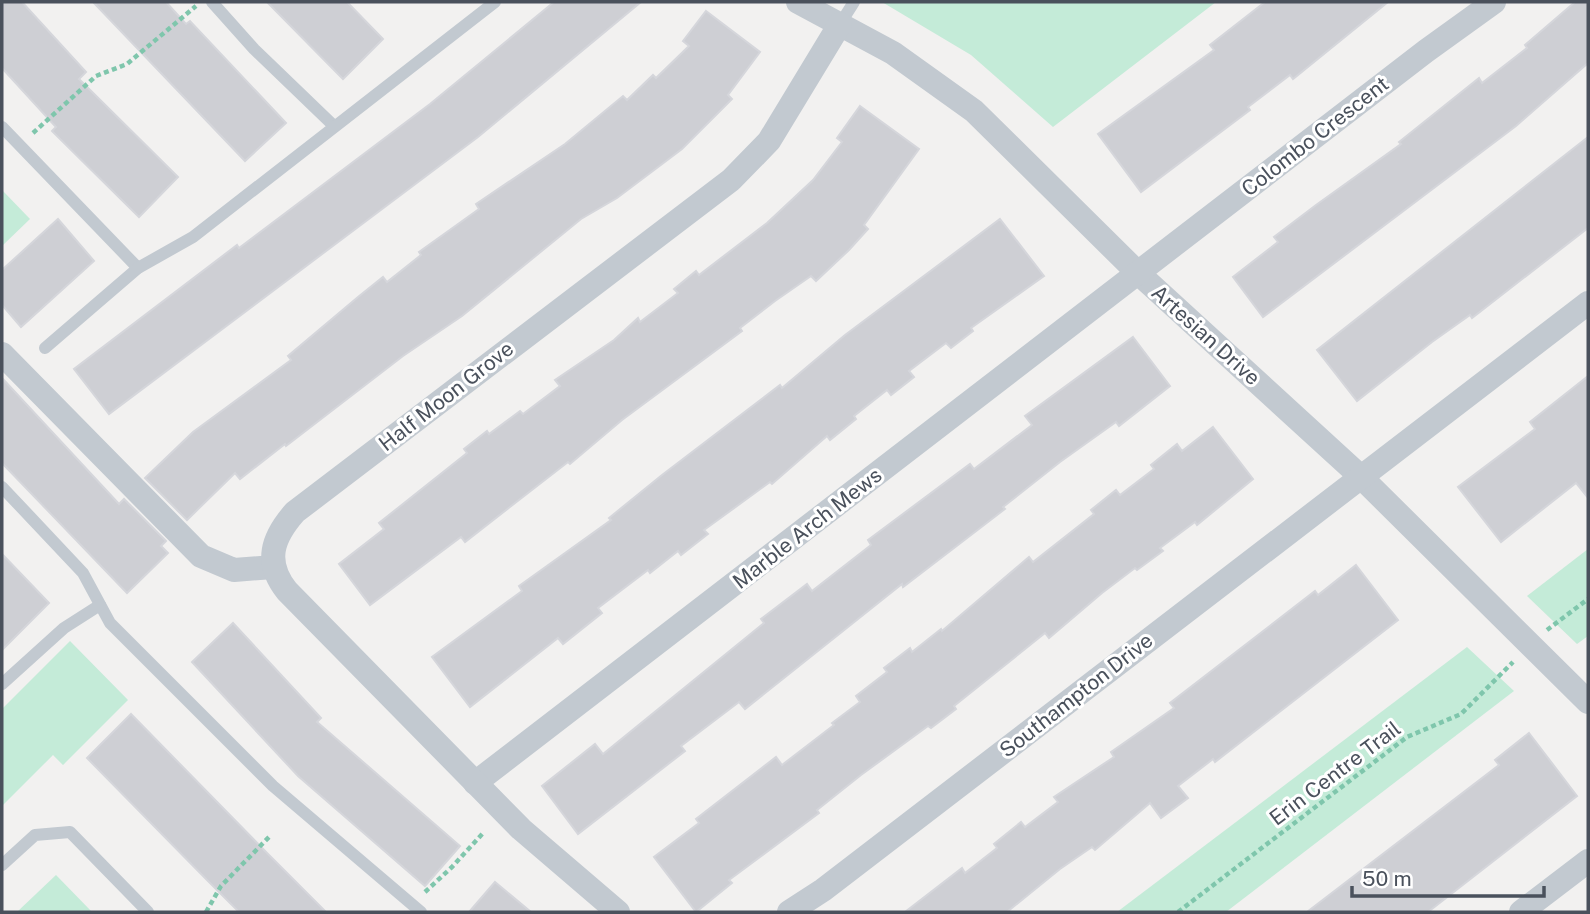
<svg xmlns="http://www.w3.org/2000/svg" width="1590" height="914" font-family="'Public Sans',sans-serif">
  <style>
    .green { fill: #c4ebd8 }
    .building { fill: #cecfd4; stroke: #d5d6db; stroke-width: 2 }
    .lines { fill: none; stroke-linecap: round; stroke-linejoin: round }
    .path { stroke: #7fc6ac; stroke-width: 4.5; stroke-dasharray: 5 3.5; stroke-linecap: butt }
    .lane { stroke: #c2c9d0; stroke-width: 12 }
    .street { stroke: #c2c9d0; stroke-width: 24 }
    .labels { text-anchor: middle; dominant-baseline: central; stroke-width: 6; stroke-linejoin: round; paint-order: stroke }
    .street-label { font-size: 21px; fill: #4a515c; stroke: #fff }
  </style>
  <rect width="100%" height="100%" fill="#f2f1f0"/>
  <g class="green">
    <path d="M882 2H1216L1053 127 971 55Z"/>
    <path d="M2 190 30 219 2 246Z"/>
    <path d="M1588 549V636L1577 644 1527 596Z"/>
    <path d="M70 641 128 700 63 765 53 755 2 806V709Z"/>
    <path d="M1467 647 1514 691 1226 912H1117Z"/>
    <path d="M56 875 92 912H17Z"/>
  </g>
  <g class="building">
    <path d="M2 2H22L86 72 79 79 178 177 139 217 52 131 56 127 2 68Z"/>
    <path d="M93 2H166L186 24 190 21 286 123 245 161Z"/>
    <path d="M267 2H347L383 39 343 79Z"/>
    <path d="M554 2H641L478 137 109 414 74 369 237 245 239 248 430 104Z"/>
    <path d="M1265 2H1388L1293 79 1290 75 1248 107 1250 110 1141 192 1098 134 1214 50 1210 45Z"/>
    <path d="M1575 2H1588V63L1516 126 1263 317 1233 277 1278 242 1274 237 1316 205 1401 144 1399 142 1479 78 1482 83 1527 48 1525 45Z"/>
    <path d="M706 11 760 52 728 95 732 99 682 149 617 198 581 219 462 316 403 356 286 446 285 444 240 479 235 473 187 520 145 478 193 432 291 360 288 356 358 297 383 277 387 282 421 255 419 252 479 209 476 204 565 144 623 96 627 100 653 75 656 78 689 46 683 41Z"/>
    <path d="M860 106 919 149 864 225 868 229 849 250 816 281 811 276 775 301 740 328 742 331 622 420 570 464 568 462 465 542 461 537 370 605 339 564 384 529 379 523 467 453 464 449 487 431 489 434 520 411 523 414 560 386 555 380 614 340 638 318 640 322 678 293 674 289 696 271 699 275 767 223 813 180 842 142 837 138Z"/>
    <path d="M1588 137V228L1472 318 1470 315 1432 342 1357 401 1317 350Z"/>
    <path d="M58 219 94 261 21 327 2 305V270Z"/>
    <path d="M1000 219 1044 276 971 328 973 331 951 348 946 343 909 371 914 377 891 395 887 390 854 416 856 419 830 440 827 436 772 484 770 482 704 530 708 534 681 555 678 551 650 573 648 570 598 608 602 613 563 644 558 638 470 707 432 657 522 591 519 586 611 520 609 518 662 475 780 385 782 388 845 335Z"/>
    <path d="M1133 337 1170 386 1119 426 1116 422 1060 462 1003 507 1005 509 903 587 902 584 745 709 739 702 681 746 685 751 578 834 542 786 595 744 603 754 764 623 761 619 807 584 812 591 871 545 868 540 970 464 974 469 1032 425 1025 416Z"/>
    <path d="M1588 376V498L1576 483 1501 542 1458 487 1535 429 1530 422Z"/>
    <path d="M2 378 119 504 124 499 166 541 161 546 168 553 127 593 2 463Z"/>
    <path d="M1213 427 1253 479 1197 525 1195 522 1160 548 1163 551 1137 570 1135 568 1102 593 1049 638 1045 633 954 706 956 709 931 728 928 726 861 775 817 810 819 813 729 880 732 883 696 912 654 857 699 823 696 819 776 757 782 765 834 725 832 723 860 702 856 696 887 672 884 668 910 648 912 652 941 629 942 631 1029 557 1033 562 1094 514 1091 510 1116 490 1120 495 1154 469 1151 465 1177 444 1182 451Z"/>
    <path d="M2 554 49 603 2 650Z"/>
    <path d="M1356 565 1398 620 1215 762 1213 759 1178 786 1188 798 1161 818 1150 803 1095 850 1092 847 1060 869 1007 912H905L962 868 965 873 997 848 994 844 1021 822 1025 827 1058 802 1054 797 1114 757 1111 752 1174 708 1170 703 1315 591 1318 595Z"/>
    <path d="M233 623 321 718 317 722 460 846 425 886 298 776 192 662Z"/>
    <path d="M131 714 269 855 326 912H239L208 881 87 758Z"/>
    <path d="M1529 733 1577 796 1428 912H1307L1499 765 1495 760Z"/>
    <path d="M495 882 531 912H469Z"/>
  </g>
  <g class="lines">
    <g class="path">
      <path d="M33 133 96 76 127 64 196 6"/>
      <path d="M1547 630 1588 599"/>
      <path d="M425 892 452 867 484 832"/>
      <path d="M206 912 221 886 270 836"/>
      <path d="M1178 912 1407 737 1461 714 1513 662"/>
    </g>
    <g class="lane">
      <path d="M212 2 254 49 334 126"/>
      <path d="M840 24 854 2"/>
      <path d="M2 127 138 268"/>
      <path d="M45 348 138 268 193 237 495 2"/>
      <path d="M2 487 83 573 110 623 273 786 421 912"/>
      <path d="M2 684 64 628 100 605"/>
      <path d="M2 865 35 835 70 832 148 912"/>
    </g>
    <g class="street">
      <path d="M798 2 893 53 974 111 1138 273 1360 476 1588 702"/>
      <path d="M2 354 201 556 234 570 273 567"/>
      <path d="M475 783 1426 51 1494 2"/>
      <path d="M618 912 521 829 287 591C264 562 272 538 295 512L731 180 769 141 840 24"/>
      <path d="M789 912 823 890 1588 303"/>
      <path d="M1521 912 1588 861"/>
    </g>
  </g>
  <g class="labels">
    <g class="street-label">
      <text transform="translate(1315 136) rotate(-38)">Colombo Crescent</text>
      <text transform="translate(1206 335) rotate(42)">Artesian Drive</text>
      <text transform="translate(446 396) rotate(-38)">Half Moon Grove</text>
      <text transform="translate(807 528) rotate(-38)">Marble Arch Mews</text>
      <text transform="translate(1076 695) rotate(-38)">Southampton Drive</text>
      <text transform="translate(1335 773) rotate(-37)">Erin Centre Trail</text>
    </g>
  </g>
  <rect width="1590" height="914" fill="none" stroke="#4a515c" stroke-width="7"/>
  <path d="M1352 886v10h192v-10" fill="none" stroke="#4a515c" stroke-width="3.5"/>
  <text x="1362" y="886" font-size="21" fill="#4a515c" stroke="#ffffff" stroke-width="5" paint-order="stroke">50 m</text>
</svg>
